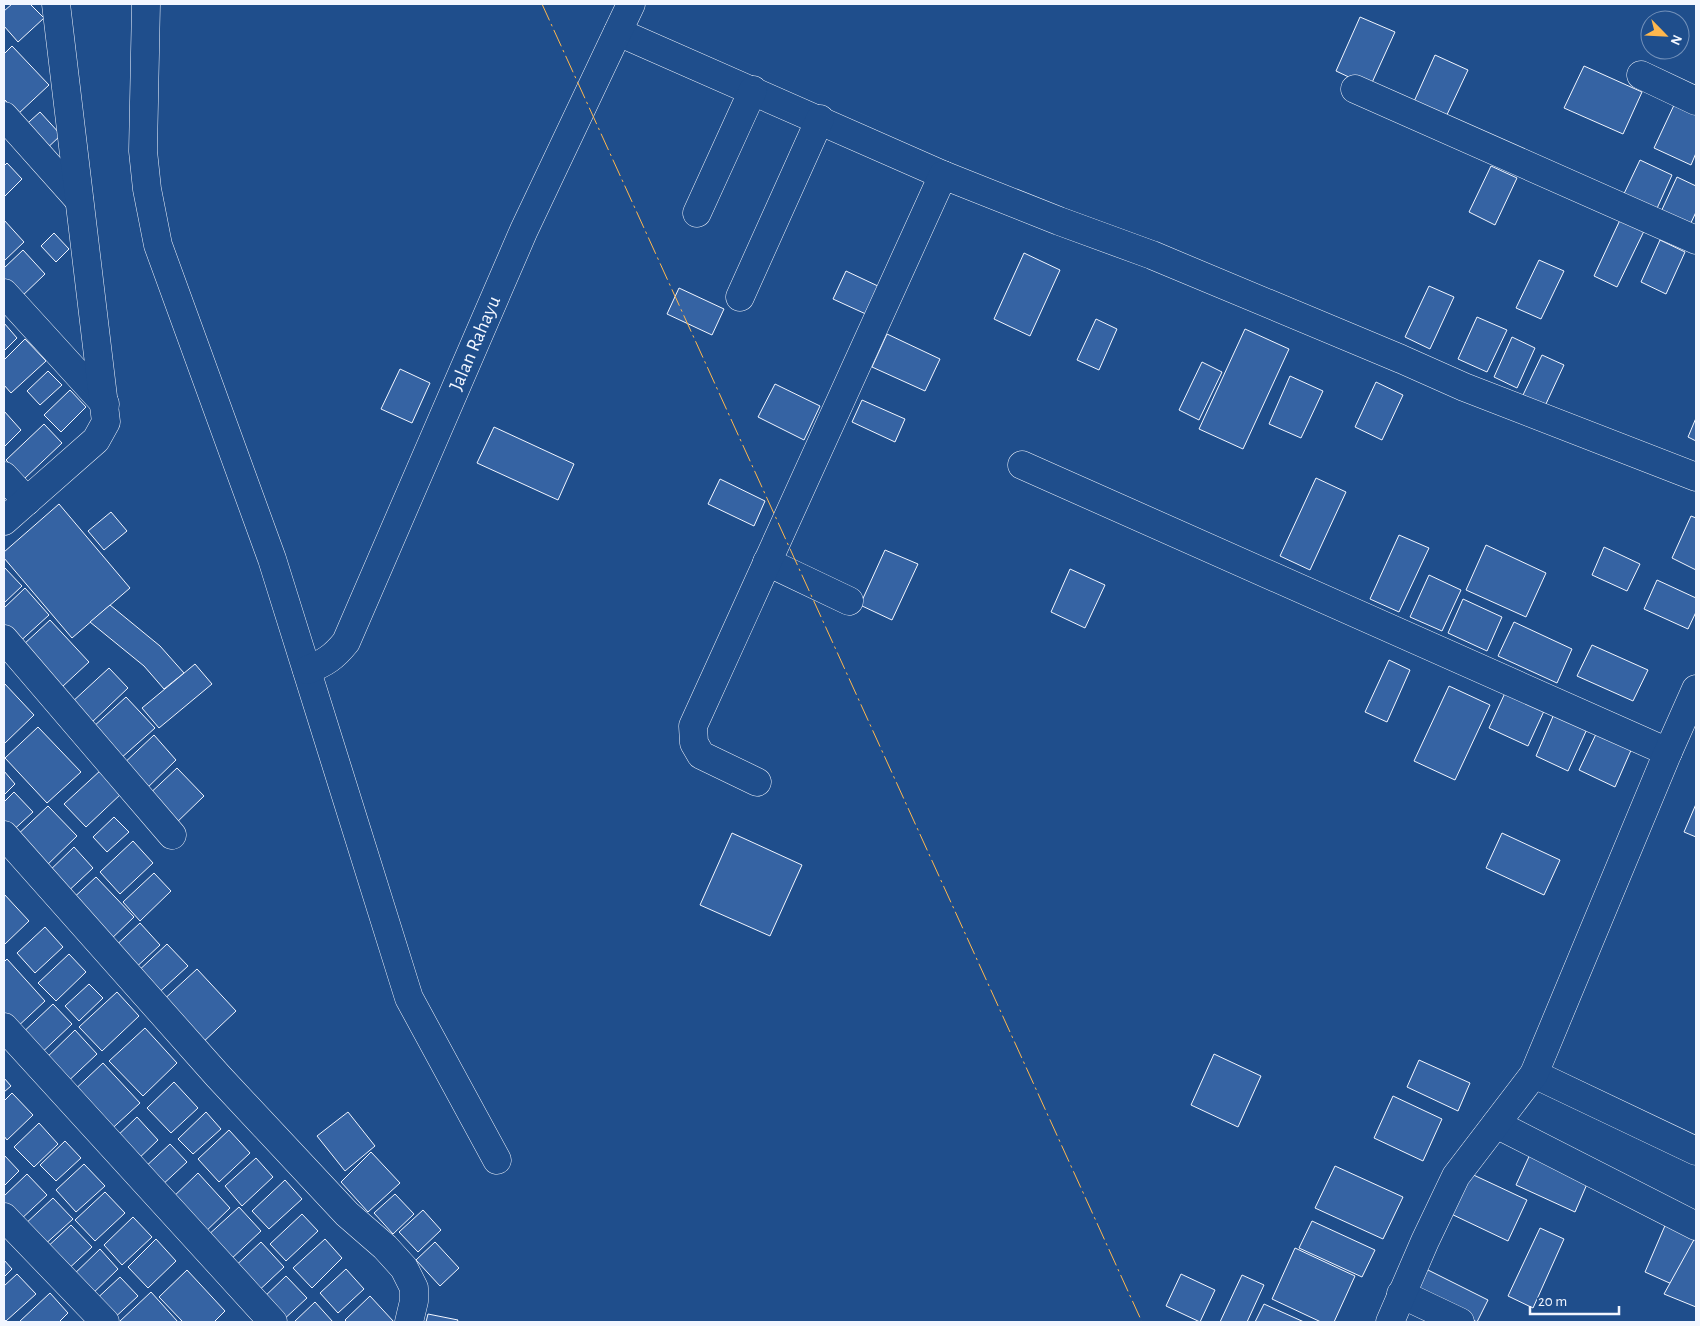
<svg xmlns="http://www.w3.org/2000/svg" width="1700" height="1326" font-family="'Alegreya Sans',sans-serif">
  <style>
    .building { fill: #3563a3; stroke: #f2f6ff }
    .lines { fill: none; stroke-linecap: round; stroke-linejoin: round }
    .minor-casing { stroke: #f2f6ff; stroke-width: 29 }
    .minor { stroke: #1f4e8c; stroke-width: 28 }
    .power { stroke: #ffb74d; stroke-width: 1; stroke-dasharray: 18 4 2.5 4; stroke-linecap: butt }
    .labels { text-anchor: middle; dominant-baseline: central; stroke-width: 4; stroke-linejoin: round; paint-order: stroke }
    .street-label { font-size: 20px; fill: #f2f6ff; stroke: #1f4e8c }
  </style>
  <rect width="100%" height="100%" fill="#1f4e8c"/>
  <g class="building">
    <path d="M12 4H30L44 18 18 42 4 26V11Z"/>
    <path d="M1360 17 1395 32 1370 87 1336 71Z"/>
    <path d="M12 46 49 85 18 114 4 99V54Z"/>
    <path d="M1435 55 1468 70 1444 121 1412 106Z"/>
    <path d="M1584 66 1642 92 1623 134 1564 108Z"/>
    <path d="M1675 103 1696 113V153L1691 165 1654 148Z"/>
    <path d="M40 112 61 135 42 153 20 130Z"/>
    <path d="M1640 160 1672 175 1654 215 1621 200Z"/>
    <path d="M7 163 22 179 4 197V166Z"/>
    <path d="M1491 166 1517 178 1495 225 1469 212Z"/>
    <path d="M1677 177 1696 186V212L1689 227 1660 214Z"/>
    <path d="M4 220 24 242 4 261Z"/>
    <path d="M1620 220 1644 231 1617 287 1594 276Z"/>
    <path d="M54 233 69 249 56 262 41 246Z"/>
    <path d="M1660 240 1685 252 1666 294 1641 282Z"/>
    <path d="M23 250 45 274 19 299 4 283V268Z"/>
    <path d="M1024 253 1060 270 1030 336 994 319Z"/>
    <path d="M1539 260 1564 271 1541 319 1516 308Z"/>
    <path d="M846 271 880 287 868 315 833 299Z"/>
    <path d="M1429 286 1454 297 1430 349 1405 337Z"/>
    <path d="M679 288 724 309 712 335 667 314Z"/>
    <path d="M1477 317 1507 330 1487 372 1458 359Z"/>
    <path d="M1096 319 1117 329 1099 370 1077 360Z"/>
    <path d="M4 323 17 338 4 351Z"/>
    <path d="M1245 329 1289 349 1243 449 1199 429Z"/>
    <path d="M887 334 940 359 925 391 872 367Z"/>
    <path d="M1512 337 1535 348 1517 388 1494 377Z"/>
    <path d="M25 339 46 361 11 393 4 385V360Z"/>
    <path d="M1542 355 1564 365 1545 406 1523 395Z"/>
    <path d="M1202 362 1222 372 1199 420 1179 410Z"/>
    <path d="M400 369 430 383 412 423 381 409Z"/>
    <path d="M48 371 62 385 40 405 27 391Z"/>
    <path d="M1290 376 1323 391 1301 438 1269 424Z"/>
    <path d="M1376 382 1403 395 1382 440 1355 427Z"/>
    <path d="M775 384 820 406 804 440 758 417Z"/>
    <path d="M70 390 86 407 61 432 44 415Z"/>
    <path d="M862 400 905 419 895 442 852 422Z"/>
    <path d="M4 411 21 430 4 447Z"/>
    <path d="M1696 418V441L1688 437Z"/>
    <path d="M44 424 62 443 24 479 6 460Z"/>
    <path d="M494 427 574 464 558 500 477 463Z"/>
    <path d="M1316 478 1346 492 1310 570 1280 556Z"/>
    <path d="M720 479 765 501 754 526 708 504Z"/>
    <path d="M59 504 130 588 72 638 4 558V552Z"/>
    <path d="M111 512 127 531 104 550 88 531Z"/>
    <path d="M1691 516 1696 518V570L1672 558Z"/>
    <path d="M1399 535 1429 548 1399 612 1370 599Z"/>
    <path d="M1486 545 1546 573 1526 617 1466 590Z"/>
    <path d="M1604 547 1640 564 1627 591 1592 575Z"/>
    <path d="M885 550 918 564 892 620 860 605Z"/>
    <path d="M4 567 22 586 4 603Z"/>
    <path d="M1070 569 1105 585 1085 628 1051 612Z"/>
    <path d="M1429 575 1461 590 1442 631 1410 617Z"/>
    <path d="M1657 580 1696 598V612L1688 629 1644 609Z"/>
    <path d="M25 588 49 615 16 645 4 632V608Z"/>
    <path d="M1463 599 1502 617 1487 651 1448 633Z"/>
    <path d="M110 605 160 646 184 673 164 689 144 666 90 622Z"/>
    <path d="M50 620 89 662 62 687 23 645Z"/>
    <path d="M1514 622 1572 649 1557 683 1498 656Z"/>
    <path d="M1592 645 1648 670 1633 701 1577 676Z"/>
    <path d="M1389 660 1410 670 1387 722 1365 712Z"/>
    <path d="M195 664 212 684 159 728 142 708Z"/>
    <path d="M109 668 128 688 90 724 71 703Z"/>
    <path d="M4 683 34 715 4 744Z"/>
    <path d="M1449 686 1490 705 1455 780 1414 761Z"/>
    <path d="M1505 693 1544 711 1528 746 1489 728Z"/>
    <path d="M126 697 155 728 120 759 92 728Z"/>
    <path d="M1554 714 1587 729 1568 771 1536 756Z"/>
    <path d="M38 727 81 772 47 803 5 758Z"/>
    <path d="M1597 732 1632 748 1615 787 1579 770Z"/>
    <path d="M154 735 176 760 143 792 120 767Z"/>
    <path d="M177 768 204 796 172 827 145 798Z"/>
    <path d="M101 770 122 793 86 827 64 804Z"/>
    <path d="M4 771 15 784 4 795Z"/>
    <path d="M14 792 33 812 9 834 4 828V802Z"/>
    <path d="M1696 804V837L1684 832Z"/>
    <path d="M48 806 77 836 42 870 13 839Z"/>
    <path d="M114 817 129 832 107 852 93 837Z"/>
    <path d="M732 833 802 865 770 936 700 905Z"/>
    <path d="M1502 833 1560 860 1544 895 1486 868Z"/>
    <path d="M133 841 153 863 120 894 100 872Z"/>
    <path d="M74 847 93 868 63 896 44 876Z"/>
    <path d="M154 873 171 891 140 921 123 902Z"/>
    <path d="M96 877 134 917 107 943 69 902Z"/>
    <path d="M4 894 29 921 5 944 4 943Z"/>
    <path d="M140 923 160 945 131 972 111 950Z"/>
    <path d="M45 927 63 947 35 973 17 953Z"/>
    <path d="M167 944 188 966 154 997 134 975Z"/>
    <path d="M69 954 86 972 56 1001 38 983Z"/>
    <path d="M7 959 45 1001 14 1030 4 1019V962Z"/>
    <path d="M197 969 236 1011 200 1045 160 1003Z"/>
    <path d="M89 984 103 998 79 1021 65 1006Z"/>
    <path d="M117 992 139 1016 102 1051 79 1027Z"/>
    <path d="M53 1004 72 1024 36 1058 17 1038Z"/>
    <path d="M145 1028 177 1063 143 1096 109 1061Z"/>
    <path d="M75 1030 97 1054 62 1087 40 1064Z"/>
    <path d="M1214 1054 1261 1076 1238 1127 1191 1105Z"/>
    <path d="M1419 1060 1470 1083 1458 1111 1407 1087Z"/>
    <path d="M103 1063 140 1103 106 1134 69 1095Z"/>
    <path d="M4 1078 11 1086 4 1092Z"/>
    <path d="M174 1082 198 1108 171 1133 147 1108Z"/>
    <path d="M12 1093 33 1115 7 1140 4 1136V1101Z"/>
    <path d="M1393 1096 1442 1119 1423 1161 1374 1138Z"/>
    <path d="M206 1112 221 1129 193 1154 178 1139Z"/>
    <path d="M348 1112 375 1146 345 1171 317 1136Z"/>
    <path d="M137 1117 158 1140 133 1164 112 1141Z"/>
    <path d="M39 1123 58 1144 34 1167 14 1147Z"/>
    <path d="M229 1130 250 1153 219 1182 198 1159Z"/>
    <path d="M65 1141 81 1158 56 1181 40 1165Z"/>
    <path d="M170 1144 187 1162 160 1187 143 1169Z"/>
    <path d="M1532 1150 1590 1177 1575 1212 1516 1185Z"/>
    <path d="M371 1152 400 1183 368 1212 341 1182Z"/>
    <path d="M4 1155 19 1171 4 1186Z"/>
    <path d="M256 1158 273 1177 242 1206 225 1186Z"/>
    <path d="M84 1164 105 1186 76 1212 56 1190Z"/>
    <path d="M1335 1166 1403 1197 1383 1239 1315 1208Z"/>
    <path d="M1465 1171 1527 1200 1508 1241 1447 1212Z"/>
    <path d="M198 1173 230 1208 200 1237 168 1202Z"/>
    <path d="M27 1174 47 1195 19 1221 4 1205V1196Z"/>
    <path d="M285 1180 302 1199 269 1229 252 1211Z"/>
    <path d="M105 1192 125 1213 95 1241 75 1220Z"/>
    <path d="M395 1194 414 1214 393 1234 374 1213Z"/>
    <path d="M53 1198 73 1219 42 1247 23 1226Z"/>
    <path d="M239 1207 261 1231 229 1261 206 1237Z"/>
    <path d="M423 1210 441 1230 418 1252 399 1232Z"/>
    <path d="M302 1214 318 1231 286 1261 270 1244Z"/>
    <path d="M133 1217 152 1237 122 1265 104 1245Z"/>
    <path d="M1312 1221 1375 1250 1362 1277 1299 1248Z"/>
    <path d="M1667 1221 1696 1236 1674 1285 1645 1272Z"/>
    <path d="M71 1225 92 1247 64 1273 43 1251Z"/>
    <path d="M1540 1228 1564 1239 1533 1308 1508 1296Z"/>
    <path d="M1696 1236V1307L1664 1294Z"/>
    <path d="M156 1239 176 1261 148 1288 128 1267Z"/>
    <path d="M325 1239 342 1258 312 1288 293 1268Z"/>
    <path d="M261 1242 284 1267 253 1296 230 1271Z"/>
    <path d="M435 1242 459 1268 440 1286 416 1260Z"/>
    <path d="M1295 1248 1355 1276 1334 1322H1321L1272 1299Z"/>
    <path d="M100 1249 118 1269 87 1299 68 1280Z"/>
    <path d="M4 1260 12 1269 4 1277Z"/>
    <path d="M1420 1266 1488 1300 1477 1322 1408 1289Z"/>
    <path d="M346 1269 364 1289 338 1313 320 1293Z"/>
    <path d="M187 1270 225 1311 214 1322H183L159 1297Z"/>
    <path d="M17 1274 36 1294 6 1321 4 1319V1286Z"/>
    <path d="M1181 1274 1215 1290 1200 1322 1166 1306Z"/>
    <path d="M1242 1275 1264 1285 1247 1322H1220Z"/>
    <path d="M286 1276 307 1298 281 1322 260 1301Z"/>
    <path d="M120 1277 138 1296 110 1322 91 1304Z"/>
    <path d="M151 1292 178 1322H119Z"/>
    <path d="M50 1293 68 1313 59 1322H19Z"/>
    <path d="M370 1296 394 1322H347L345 1320Z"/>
    <path d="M315 1302 333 1322H294Z"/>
    <path d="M1264 1304 1304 1322H1255Z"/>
    <path d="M428 1314 458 1320 457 1322H426Z"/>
  </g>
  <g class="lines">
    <g class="minor-casing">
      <g id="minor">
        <path d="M146 4 143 151 147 189 158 245 272 559 409 998 497 1160"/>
        <path d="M618 32 943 175"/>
        <path d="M1641 75 1696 101"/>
        <path d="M1355 89 1696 240"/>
        <path d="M4 116 79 200"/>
        <path d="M697 213 753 90"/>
        <path d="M4 293 105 404"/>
        <path d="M740 297 820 119"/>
        <path d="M1022 465 1668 752"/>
        <path d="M4 476 27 501"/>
        <path d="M4 521 96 440 106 422 56 4"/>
        <path d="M767 562 849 601"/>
        <path d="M4 639 172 835"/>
        <path id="s1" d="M307 670C325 663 334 657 346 642L524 230 631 4"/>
        <path d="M757 782 701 755 694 743 693 726 943 175 1059 221 1152 255 1401 359 1464 387 1696 477"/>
        <path d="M4 835 218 1076 347 1214 385 1247 404 1268 414 1288V1301L409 1322"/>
        <path d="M4 1027 273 1322"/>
        <path d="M1534 1074 1696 1151"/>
        <path d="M1496 1124 1696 1226"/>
        <path d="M4 1217 105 1322"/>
        <path d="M1401 1294 1460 1322"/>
        <path d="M1390 1322 1425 1241 1456 1176 1534 1074 1668 752 1696 689"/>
      </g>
    </g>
    <use href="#minor" class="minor"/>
    <path class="power" d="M542 4 1142 1322"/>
  </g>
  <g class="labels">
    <g class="street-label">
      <text stroke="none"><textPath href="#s1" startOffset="374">Jalan Rahayu</textPath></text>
    </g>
  </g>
  <rect width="1700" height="1326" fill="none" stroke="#f2f6ff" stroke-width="10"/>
  <g transform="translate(1665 35) rotate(114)"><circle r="24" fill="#1f4e8c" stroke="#7391ba"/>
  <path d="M0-4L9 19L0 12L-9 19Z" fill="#ffb74d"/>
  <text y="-8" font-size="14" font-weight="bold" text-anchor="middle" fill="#f2f6ff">N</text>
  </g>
  <path d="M1530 1306v8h89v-8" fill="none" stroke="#f2f6ff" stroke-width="2.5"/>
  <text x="1538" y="1306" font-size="15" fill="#f2f6ff" stroke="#1f4e8c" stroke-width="4" paint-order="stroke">20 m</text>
</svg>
